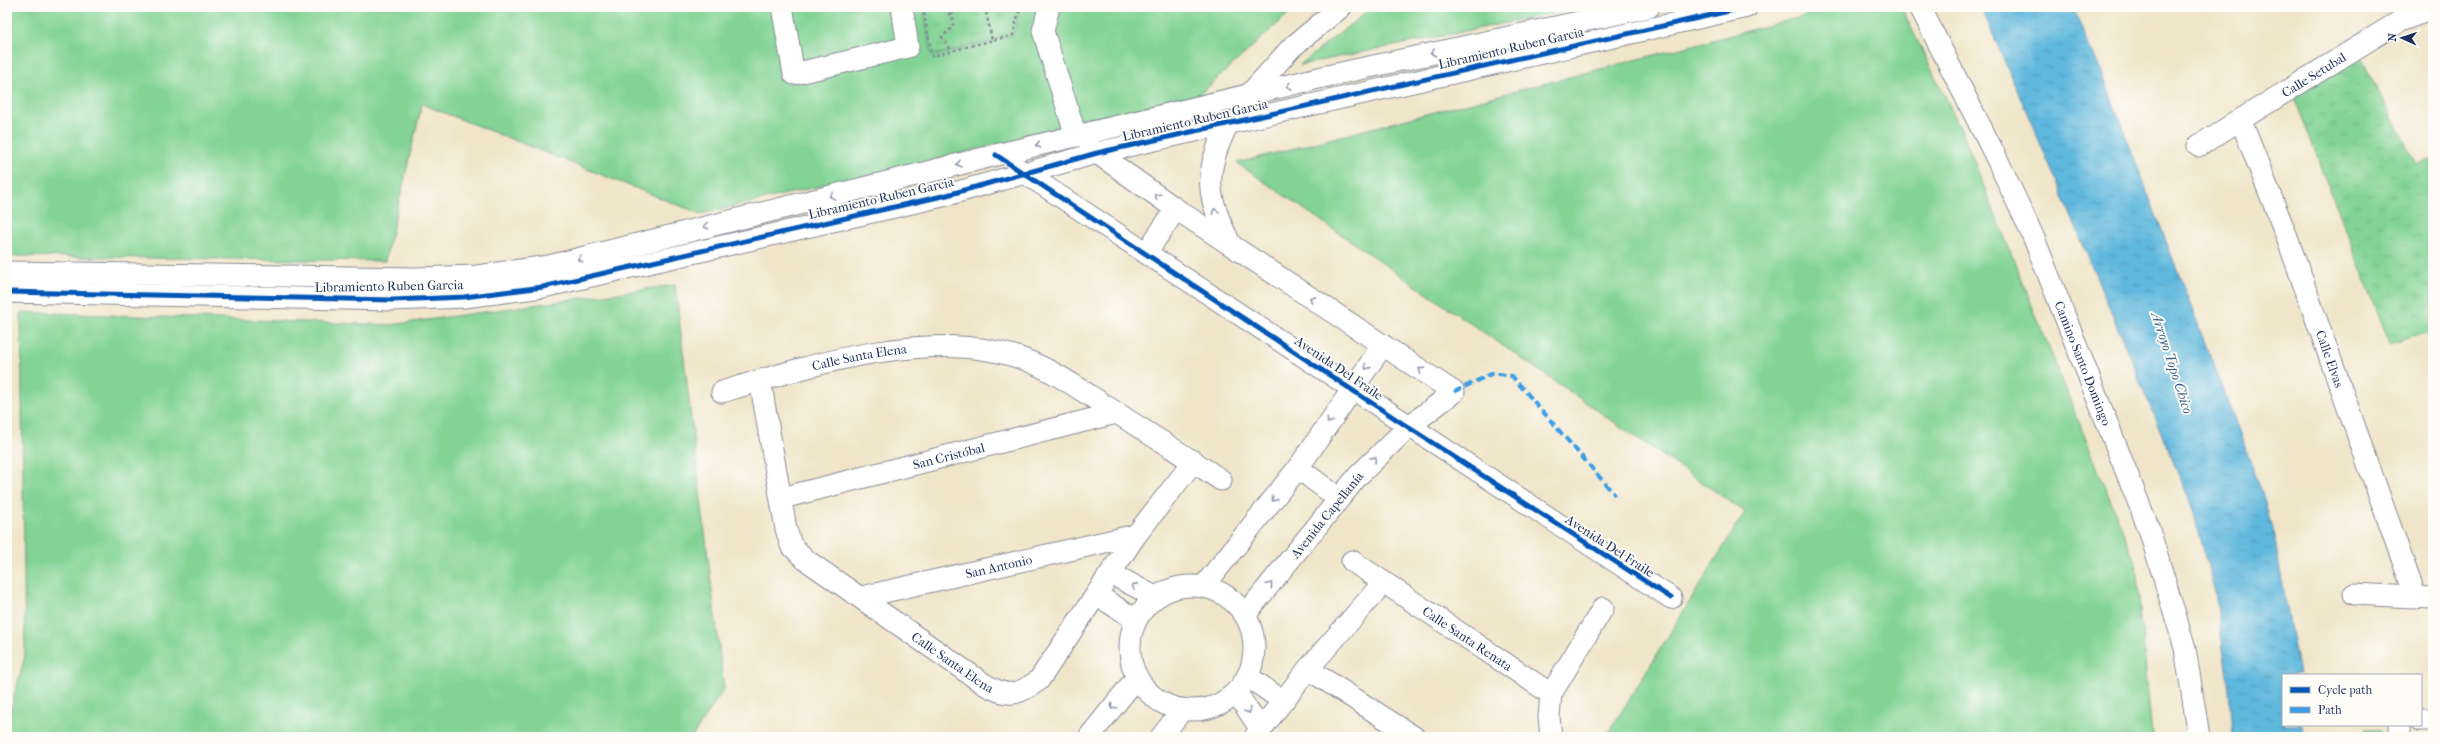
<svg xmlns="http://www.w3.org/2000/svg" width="2440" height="744" font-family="'IM FELL French Canon',serif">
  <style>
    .grass { fill: #82d394; stroke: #4e8179 }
    .park { fill: url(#park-tufts); stroke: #4e8179 }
    .water { fill: url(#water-ripples); stroke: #3d749e }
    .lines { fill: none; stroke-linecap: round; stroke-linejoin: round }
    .minor-casing { stroke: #868a94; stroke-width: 23 }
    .path { stroke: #868a94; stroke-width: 2.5; stroke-dasharray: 3 3; stroke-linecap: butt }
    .minor { stroke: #fff; stroke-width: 21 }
    .quiet { stroke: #3b9de6; stroke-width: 4; stroke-dasharray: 8 4; stroke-linecap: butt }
    .cycleway-casing { stroke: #fdfcf7; stroke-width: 8 }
    .cycleway { stroke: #0057b8; stroke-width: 5 }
    .oneway { stroke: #8d97ae }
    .labels { text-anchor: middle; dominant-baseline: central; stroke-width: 4; stroke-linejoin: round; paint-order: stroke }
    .street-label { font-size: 13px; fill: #1b2f5e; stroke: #fdfcf7 }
    .water-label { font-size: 14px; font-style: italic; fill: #335f8a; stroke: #fdfcf7 }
  </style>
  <defs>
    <pattern id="park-tufts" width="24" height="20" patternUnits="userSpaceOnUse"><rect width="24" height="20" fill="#82d394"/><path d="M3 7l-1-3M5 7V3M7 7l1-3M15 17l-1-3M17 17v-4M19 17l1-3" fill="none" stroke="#70b582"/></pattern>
    <pattern id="water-ripples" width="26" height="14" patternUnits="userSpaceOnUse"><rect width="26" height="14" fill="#5fb8dd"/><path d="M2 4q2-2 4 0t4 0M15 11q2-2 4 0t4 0" fill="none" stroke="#4e96b6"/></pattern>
  </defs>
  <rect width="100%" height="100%" fill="#fdfcf7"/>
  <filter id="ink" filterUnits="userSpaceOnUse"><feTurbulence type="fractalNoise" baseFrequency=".025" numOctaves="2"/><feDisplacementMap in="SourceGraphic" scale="8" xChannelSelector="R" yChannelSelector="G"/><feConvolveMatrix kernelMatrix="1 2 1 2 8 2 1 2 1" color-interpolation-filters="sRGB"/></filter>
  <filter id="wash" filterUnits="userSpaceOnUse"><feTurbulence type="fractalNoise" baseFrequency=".012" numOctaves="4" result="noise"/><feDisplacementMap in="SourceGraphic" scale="16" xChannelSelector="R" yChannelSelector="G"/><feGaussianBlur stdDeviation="0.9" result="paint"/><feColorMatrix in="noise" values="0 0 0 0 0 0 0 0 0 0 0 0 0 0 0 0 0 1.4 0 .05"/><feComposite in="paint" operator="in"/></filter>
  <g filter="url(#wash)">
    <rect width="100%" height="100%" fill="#f0e5c9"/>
    <g class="grass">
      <path d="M7 7H1296L1196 98 701 214 422 104 385 261 7 256Z"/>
      <path d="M1372 7H1584L1300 65Z"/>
      <path d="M1840 7H1901L1961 129 2136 564 2152 737H1601L1610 730 1745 512 1237 163Z"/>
      <path d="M675 285 724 689 692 737H7V723L25 656 21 312 391 325Z"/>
    </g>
    <g class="park">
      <path d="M923 7H1020L1013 35 932 56Z"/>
      <path d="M2359 54 2416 164 2433 159V331L2390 344 2293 94Z"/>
      <path d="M2365 730H2380L2381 737H2366Z"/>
    </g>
    <path class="water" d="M1981 7H2072L2101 71 2262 492 2274 536 2299 675H2283V725H2302L2303 737H2232L2229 690 2215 592 2192 507 2057 182Z"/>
  </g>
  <g filter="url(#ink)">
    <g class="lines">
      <g class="minor-casing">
        <g id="minor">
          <path d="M782 7 794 74 908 47 902 7"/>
          <path d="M1049 7 1043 31 1076 136"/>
          <path id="s1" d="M1920 7 1997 159 2033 236 2149 529 2185 648 2199 737"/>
          <path d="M1247 97 1291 48 1341 7"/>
          <path id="s2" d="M2241 121 2285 232 2416 598"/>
          <path d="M1228 124C1203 173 1206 196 1230 243"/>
          <path id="s3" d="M2198 146 2400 21 2433 9"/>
          <path d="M1090 148 1176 209 1454 392 1408 427 1357 477 1245 615"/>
          <path d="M1017 168 1671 598"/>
          <path d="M1146 253 1176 209"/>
          <path d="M7 272 416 278 477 276 549 266 996 155 1327 76 1649 7"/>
          <path d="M7 292 393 300 464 297 543 287 947 195 1097 153 1747 7"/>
          <path id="s4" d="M760 380 786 529 791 545 806 560 984 684C1008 698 1017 696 1039 680L1136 535 1194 461"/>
          <path id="s5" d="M722 392C810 365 933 326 1023 359 1058 372 1086 394 1117 413 1152 436 1187 457 1221 480"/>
          <path d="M1298 468 1338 498"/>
          <path id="s6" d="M782 498 1116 413"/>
          <path id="s7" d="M1352 561 1551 694"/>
          <path d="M1112 574 1155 597"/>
          <path d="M1204 586 1298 468 1383 345"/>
          <circle cx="1192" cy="648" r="62"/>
          <path d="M2354 594 2433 598"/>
          <path d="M1097 595 1136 620"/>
          <path id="s8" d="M862 597 1136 535"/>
          <path d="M1308 669 1414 737"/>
          <path d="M1247 676 1283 701"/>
          <path d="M1236 692 1261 730"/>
          <path d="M2421 720H2433"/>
          <path d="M1089 737 1137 677"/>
          <path d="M1161 737 1183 709"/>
          <path d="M1255 737 1308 669 1383 583"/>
          <path d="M1551 737 1549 717 1551 694 1603 608"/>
          <path d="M2400 737V725"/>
        </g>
      </g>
      <g class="path">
        <path d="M985 7 992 40"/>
        <path d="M932 10 943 9 953 17V27L942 37 952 51"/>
        <path d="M924 13 932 56 1013 35 1020 7"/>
        <path d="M951 14 957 7"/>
      </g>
      <use href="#minor" class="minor"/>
      <path class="quiet" d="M1454 392 1493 373 1512 376 1615 495"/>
      <g class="cycleway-casing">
        <g id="cycleway">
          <path d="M996 155 1408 427 1671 598"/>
          <path d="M7 292 393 300 464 297 543 287 947 195 1097 153 1747 7"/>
        </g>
      </g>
      <use href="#cycleway" class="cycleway"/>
    </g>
    <defs><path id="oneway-chevron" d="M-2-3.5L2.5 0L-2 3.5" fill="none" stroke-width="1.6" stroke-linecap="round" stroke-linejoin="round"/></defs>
    <g class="oneway">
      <use href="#oneway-chevron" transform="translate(1433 53) rotate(168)"/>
      <use href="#oneway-chevron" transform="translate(1289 86) rotate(166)"/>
      <use href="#oneway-chevron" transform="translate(1038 145) rotate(167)"/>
      <use href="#oneway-chevron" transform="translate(959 164) rotate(166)"/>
      <use href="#oneway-chevron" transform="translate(832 196) rotate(166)"/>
      <use href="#oneway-chevron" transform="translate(1157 196) rotate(-145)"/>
      <use href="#oneway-chevron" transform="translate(1215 211) rotate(-108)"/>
      <use href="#oneway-chevron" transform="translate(706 226) rotate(167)"/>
      <use href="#oneway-chevron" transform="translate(580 259) rotate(165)"/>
      <use href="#oneway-chevron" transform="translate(1312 299) rotate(-147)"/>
      <use href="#oneway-chevron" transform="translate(1367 367) rotate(126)"/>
      <use href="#oneway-chevron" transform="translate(1421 370) rotate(-146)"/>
      <use href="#oneway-chevron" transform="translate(1329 421) rotate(124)"/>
      <use href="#oneway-chevron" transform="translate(1374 459) rotate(-44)"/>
      <use href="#oneway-chevron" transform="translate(1274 499) rotate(127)"/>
      <use href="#oneway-chevron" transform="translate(1270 585) rotate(-50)"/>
      <use href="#oneway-chevron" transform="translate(1134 586) rotate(-151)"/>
      <use href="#oneway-chevron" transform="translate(1113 707) rotate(129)"/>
      <use href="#oneway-chevron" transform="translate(1248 711) rotate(57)"/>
    </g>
  </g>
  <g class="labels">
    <g class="street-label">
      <text transform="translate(1511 48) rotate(-13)">Libramiento Ruben Garcia</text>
      <text stroke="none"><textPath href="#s3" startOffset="136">Calle Setubal</textPath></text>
      <text transform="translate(1195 120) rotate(-13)">Libramiento Ruben Garcia</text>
      <text transform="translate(881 198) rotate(-13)">Libramiento Ruben Garcia</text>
      <text transform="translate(389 286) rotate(-1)">Libramiento Ruben Garcia</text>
      <text stroke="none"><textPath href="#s5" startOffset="142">Calle Santa Elena</textPath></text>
      <text stroke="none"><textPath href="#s2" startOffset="254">Calle Elvas</textPath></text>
      <text stroke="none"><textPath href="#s1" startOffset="392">Camino Santo Domingo</textPath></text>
      <text transform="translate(1339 368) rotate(34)">Avenida Del Fraile</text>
      <text stroke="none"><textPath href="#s6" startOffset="172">San Cristóbal</textPath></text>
      <text transform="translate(1327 515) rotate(-51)">Avenida Capellanía</text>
      <text transform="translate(1610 546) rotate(33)">Avenida Del Fraile</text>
      <text stroke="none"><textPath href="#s8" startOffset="140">San Antonio</textPath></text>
      <text stroke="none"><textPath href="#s7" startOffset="139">Calle Santa Renata</textPath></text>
      <text stroke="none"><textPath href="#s4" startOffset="368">Calle Santa Elena</textPath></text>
    </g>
    <g class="water-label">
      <text transform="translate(2172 363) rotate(72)">Arroyo Topo Chico</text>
    </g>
  </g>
  <rect width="2440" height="744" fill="none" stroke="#fdfcf7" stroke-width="24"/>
  <rect x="2282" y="674" width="140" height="52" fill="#fdfcf7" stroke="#a3aaba"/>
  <rect x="2290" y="687" width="20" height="6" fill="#0057b8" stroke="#a3aaba"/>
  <text x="2318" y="694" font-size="12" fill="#1b2f5e">Cycle path</text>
  <rect x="2290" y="707" width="20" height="6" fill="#3b9de6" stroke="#a3aaba"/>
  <text x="2318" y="714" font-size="12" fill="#1b2f5e">Path</text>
  <g transform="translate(2402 38) rotate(273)" stroke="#fdfcf7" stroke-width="3" paint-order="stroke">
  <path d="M0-3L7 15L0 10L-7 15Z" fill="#1b2f5e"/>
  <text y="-6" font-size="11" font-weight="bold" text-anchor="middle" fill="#1b2f5e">N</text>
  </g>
</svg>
